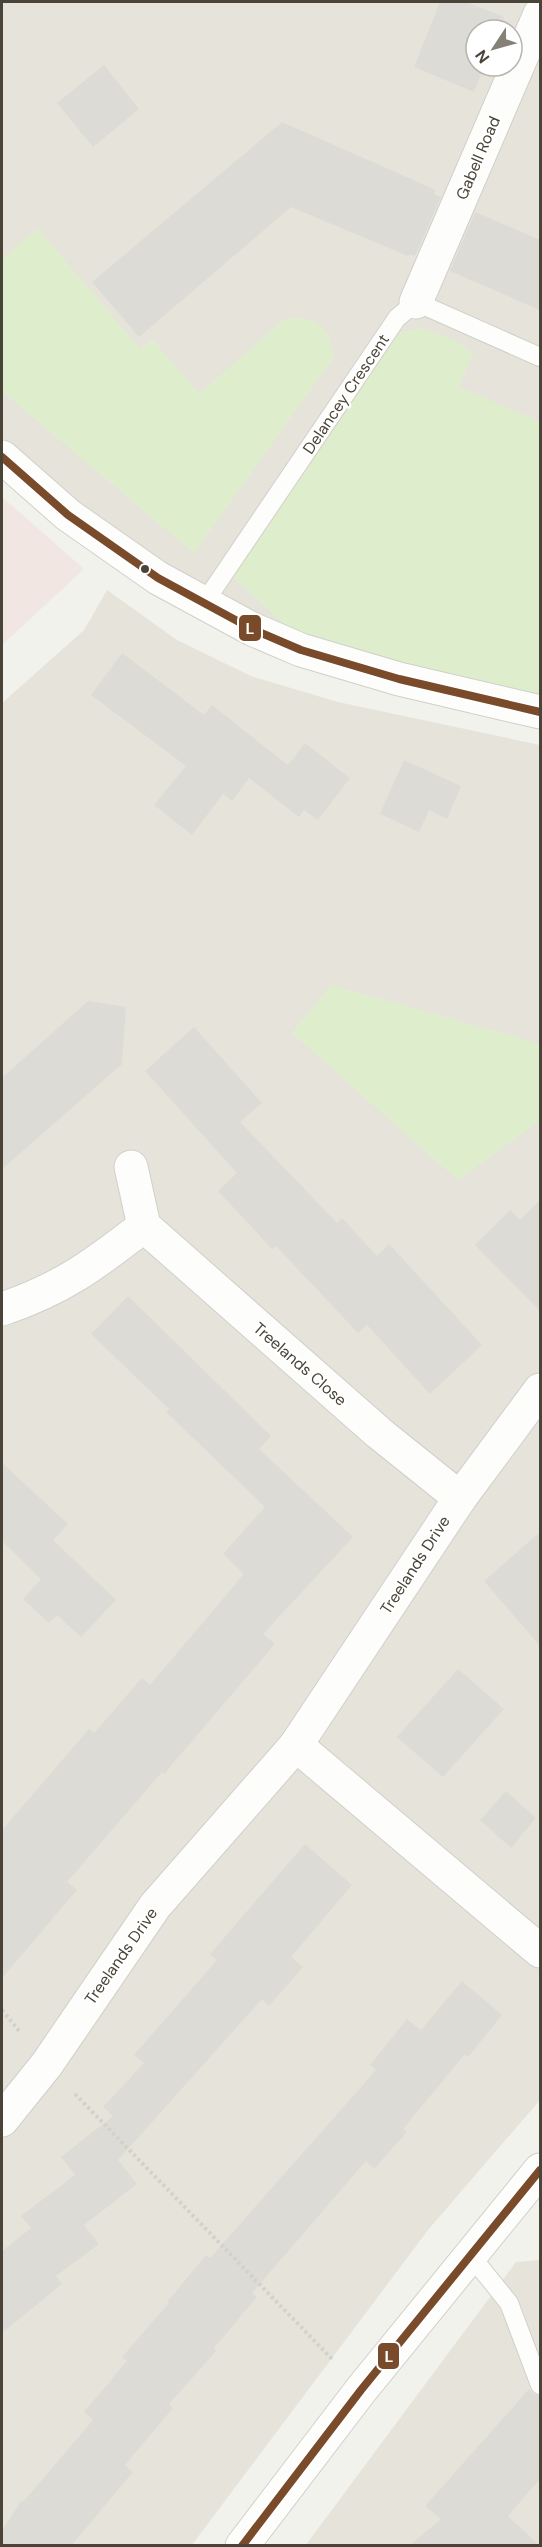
<svg xmlns="http://www.w3.org/2000/svg" width="542" height="2547" font-family="'DM Sans',sans-serif">
  <style>
    .residential { fill: #e6e4da; fill-rule: evenodd }
    .medical { fill: #f1e6e2 }
    .green { fill: #deeecd }
    .building { fill: #dcdbd5 }
    .lines { fill: none; stroke-linecap: round; stroke-linejoin: round }
    .service-casing { stroke: #d0cfca; stroke-width: 20 }
    .minor-casing { stroke: #d0cfca; stroke-width: 35 }
    .tertiary-casing { stroke: #d0cfca; stroke-width: 35 }
    .path { stroke: #d2d2cb; stroke-width: 4; stroke-dasharray: 3 3; stroke-linecap: butt }
    .service { stroke: #fdfdfc; stroke-width: 18 }
    .minor { stroke: #fdfdfc; stroke-width: 33 }
    .tertiary { stroke: #fdfdfc; stroke-width: 33 }
    .bus-1-casing { stroke: #fff; stroke-width: 12 }
    .bus-1 { stroke: #7a4b2a; stroke-width: 8 }
    .bus-dot { fill: #4a4438; stroke: #fff; stroke-width: 2 }
    .labels { text-anchor: middle; dominant-baseline: central; stroke-width: 4.5; stroke-linejoin: round; paint-order: stroke }
    .street-label { font-size: 16px; fill: #4a4438; stroke: #fff }
    .line-badge { stroke: #fff; stroke-width: 2 }
    .badge-label { font-size: 16px; text-anchor: middle; font-weight: bold; fill: #fff }
  </style>
  <rect width="100%" height="100%" fill="#f2f2ed"/>
  <g class="residential">
    <path d="M2 2H540V713L252 629 2 457ZM476 30H512V66H476Z"/>
    <path d="M107 590 177 640 251 676 338 702 540 745V2100L428 2230 192 2545H2V703L84 630Z"/>
    <path d="M540 2260V2545L305 2546 516 2262Z"/>
  </g>
  <path class="medical" d="M2 497 84 569 2 645Z"/>
  <g class="green">
    <path d="M38 229 140 349 152 339 199 394 284 320C315 313 331 327 333 358L194 553 2 391V260Z"/>
    <path d="M420 328 454 340 473 353 459 387 540 422V698L297 636 232 576 398 333Z"/>
    <path d="M331 985 540 1044V1120L458 1180 292 1033Z"/>
  </g>
  <g class="building">
    <path d="M440 2H466L504 17 499 30H476V66H484L474 92 414 67Z"/>
    <path d="M104 65 139 109 93 147 57 103Z"/>
    <path d="M282 122 436 190 434 194 441 197 415 256 410 254 408 256 291 207 139 337 92 282Z"/>
    <path d="M475 212 540 240V310L450 271Z"/>
    <path d="M122 653 204 715 212 705 288 765 305 743 350 778 318 820 304 810 299 817 249 778 232 801 223 794 192 835 154 805 186 766 91 695Z"/>
    <path d="M404 760 461 786 447 819 429 810 419 832 380 814Z"/>
    <path d="M88 1001 126 1007 122 1064 2 1169V1078Z"/>
    <path d="M194 1027 262 1103 240 1122 337 1223 342 1218 377 1256 389 1244 482 1345 430 1394 367 1325 358 1333 276 1246 272 1249 218 1191 237 1173 145 1071Z"/>
    <path d="M540 1200V1311L475 1245 510 1210 520 1220Z"/>
    <path d="M128 1296 271 1436 259 1449 353 1537 263 1634 275 1644 164 1774 162 1772 67 1882 77 1890 2 1978V1830L89 1729 94 1733 142 1678 150 1685 244 1574 223 1554 265 1507 166 1412 169 1409 91 1334Z"/>
    <path d="M2 1463 68 1524 53 1540 116 1600 81 1637 57 1615 49 1623 23 1599 41 1579 2 1541Z"/>
    <path d="M540 1532V1646L484 1581Z"/>
    <path d="M458 1669 504 1709 443 1777 397 1737Z"/>
    <path d="M506 1791 536 1818 511 1848 480 1820Z"/>
    <path d="M305 1844 352 1885 291 1957 303 1967 269 2006 262 1999 118 2160 137 2184 84 2225 99 2244 56 2276 62 2284 2 2333V2251L31 2228 21 2216 75 2175 61 2157 113 2116 103 2107 144 2063 134 2055 217 1960 210 1954Z"/>
    <path d="M462 1981 502 2015 468 2057 465 2054 403 2129 407 2132 374 2169 366 2161 252 2293 257 2297 214 2348 216 2351 169 2404 173 2408 125 2465 133 2472 71 2546H2V2530L22 2500 24 2501 93 2420 84 2412 127 2361 122 2357 169 2303 167 2302 206 2255 210 2258 376 2070 370 2065 407 2019 421 2030Z"/>
    <path d="M529 2389 533 2394 540 2396V2479L508 2516 540 2546H409L441 2519 425 2506Z"/>
  </g>
  <g class="lines">
    <g class="service-casing">
      <g id="service">
        <path d="M204 603 397 318 416 302 540 357"/>
        <path d="M471 2256 509 2303 540 2385"/>
      </g>
    </g>
    <g class="minor-casing">
      <g id="minor">
        <path d="M416 302 540 14"/>
        <path d="M131 1167 144 1226"/>
        <path d="M2 1309C62 1289 95 1264 144 1226L379 1433 460 1498"/>
        <path d="M296 1745 540 1951"/>
        <path d="M2 2120 47 2064 155 1906 296 1745 460 1498 540 1390"/>
      </g>
    </g>
    <g class="tertiary-casing">
      <g id="tertiary">
        <path d="M2 457 68 515 158 578 252 629 301 650 399 679 540 712"/>
        <path d="M242 2546 361 2390 540 2170"/>
      </g>
    </g>
    <g class="path">
      <path d="M2 2010 20 2032"/>
      <path d="M75 2094 333 2360"/>
    </g>
    <use href="#service" class="service"/>
    <use href="#minor" class="minor"/>
    <use href="#tertiary" class="tertiary"/>
    <g class="bus-1-casing">
      <g id="bus-1">
        <path d="M2 457 68 515 158 578 252 629 301 650 399 679 540 712"/>
        <path d="M242 2546 361 2390 540 2170"/>
      </g>
    </g>
    <use href="#bus-1" class="bus-1"/>
  </g>
  <circle class="bus-dot" cx="145" cy="569" r="5"/>
  <g class="labels">
    <g class="street-label">
      <text transform="translate(478 158) rotate(-67)">Gabell Road</text>
      <text transform="translate(346 394) rotate(-56)">Delancey Crescent</text>
      <text transform="translate(300 1364) rotate(41)">Treelands Close</text>
      <text transform="translate(415 1565) rotate(-57)">Treelands Drive</text>
      <text transform="translate(121 1956) rotate(-55)">Treelands Drive</text>
    </g>
  </g>
  <g class="line-badge">
    <rect x="238" y="614" width="24" height="28" rx="6" fill="#7a4b2a"/>
    <rect x="377" y="2342" width="23" height="28" rx="6" fill="#7a4b2a"/>
  </g>
  <g class="badge-label">
    <text x="250" y="634">L</text>
    <text x="389" y="2362">L</text>
  </g>
  <rect width="542" height="2547" fill="none" stroke="#4a4438" stroke-width="6"/>
  <g transform="translate(494 48) rotate(234)"><circle r="28" fill="#ffffff" stroke="#b7b4af" stroke-width="1.5"/>
  <path d="M0-4.5L10 22L0 15L-10 22Z" fill="#858177"/>
  <text y="-9" font-size="16" font-weight="bold" text-anchor="middle" fill="#4a4438">N</text>
  </g>
</svg>
